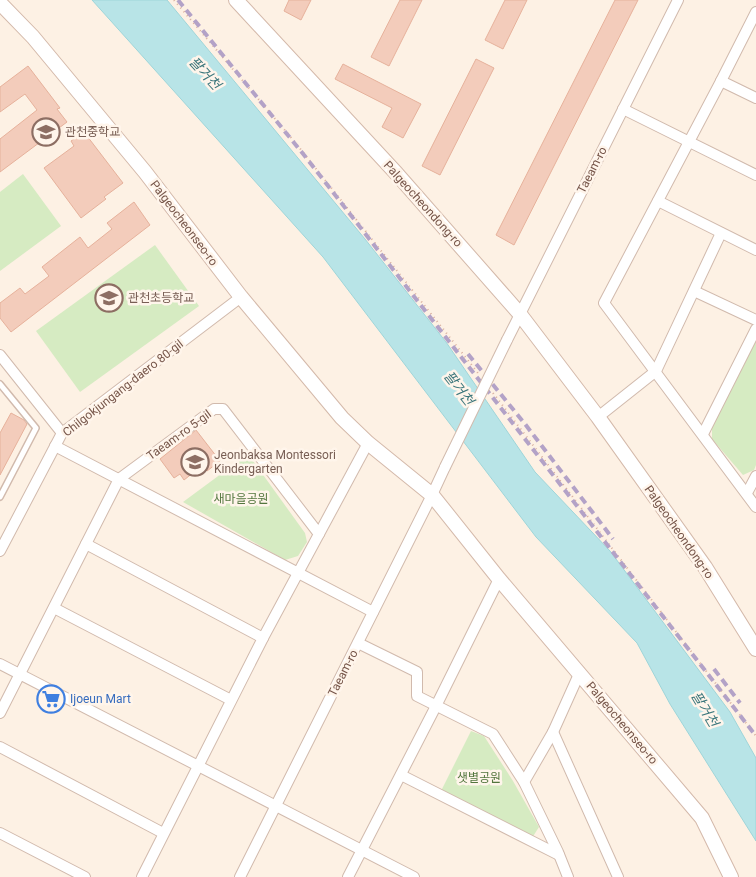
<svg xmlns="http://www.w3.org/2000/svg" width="756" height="877" font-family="Roboto,'Noto Sans KR',sans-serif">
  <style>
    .green { fill: #d6ebc2 }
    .water { fill: #b8e4e7; stroke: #9ed5d9 }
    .building { fill: #f3ccbb; stroke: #e6b19b }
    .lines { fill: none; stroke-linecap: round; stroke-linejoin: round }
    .service-casing { stroke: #d1baad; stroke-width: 8 }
    .minor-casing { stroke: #d1baad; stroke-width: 12 }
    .secondary-casing { stroke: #d4b9aa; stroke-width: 16 }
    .path { stroke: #d8af9e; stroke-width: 2; stroke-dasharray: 1 4; stroke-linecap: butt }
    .service { stroke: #fff; stroke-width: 5 }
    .minor { stroke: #fff; stroke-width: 10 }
    .secondary { stroke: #fff; stroke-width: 14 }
    .rail { stroke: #b3a2c7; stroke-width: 4; stroke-dasharray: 8 5; stroke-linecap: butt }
    .minor-bridge-casing { stroke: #d1baad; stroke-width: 12; stroke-linecap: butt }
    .minor-bridge { stroke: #fff; stroke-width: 10 }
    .labels { text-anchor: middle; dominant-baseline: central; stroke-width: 5; stroke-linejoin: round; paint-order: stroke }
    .education-label { font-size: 12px; fill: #785e54; stroke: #fff5eb; text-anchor: start }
    .street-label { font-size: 12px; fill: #765549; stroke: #fff5eb }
    .park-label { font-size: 12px; fill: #53763e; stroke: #fff5eb }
    .shop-label { font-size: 12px; fill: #366cbe; stroke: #fff5eb; text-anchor: start }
    .water-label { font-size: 14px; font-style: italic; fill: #3c777c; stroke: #fff5eb }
  </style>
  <rect width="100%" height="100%" fill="#fdf1e4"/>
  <g class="green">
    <path d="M23 174 61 226 0 271V192Z"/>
    <path d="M155 245 199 306 80 392 36 331Z"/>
    <path d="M756 338V465L754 470 743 475 712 439V428Z"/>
    <path d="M248 454 305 533 307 542 298 556 285 560 183 502Z"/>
    <path d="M471 731 484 736 513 781 539 827 532 838 441 791Z"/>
  </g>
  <path class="water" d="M92 0H167L365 239 446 342 535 472 610 551 730 712 756 758V841L670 704 637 643 536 537 323 257Z"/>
  <g class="building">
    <path d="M289 0H311L301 20 284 11Z"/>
    <path d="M400 0H422L389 66 371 57Z"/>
    <path d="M505 0H527L503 49 485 40Z"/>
    <path d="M615 0H638L514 245 496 235Z"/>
    <path d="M476 59 494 68 440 175 422 166Z"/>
    <path d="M343 64 421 104 403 138 382 127 392 108 335 79Z"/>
    <path d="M28 66 60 108 57 109 67 122 0 172V139L37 110 25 94 0 112V87Z"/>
    <path d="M84 132 123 183 104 197 106 199 81 218 44 168 74 146 71 141Z"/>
    <path d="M134 202 150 225 11 332 0 318V303L20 288 25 294 49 276 42 267 80 237 88 248 112 229 107 223Z"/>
    <path d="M11 413 24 420 27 424 0 475V433Z"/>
    <path d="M196 430 220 461 207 471 203 465 184 480 180 474 174 478 160 459Z"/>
  </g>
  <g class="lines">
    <g class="service-casing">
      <path id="service" d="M0 384 36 428 0 497"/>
    </g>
    <g class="minor-casing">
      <g id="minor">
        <path d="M721 81 756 12"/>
        <path d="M756 98 721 81 604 303 756 507"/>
        <path d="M623 109 756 175"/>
        <path d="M658 201 756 250"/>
        <path d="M694 291 756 320"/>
        <path d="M507 340 678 0"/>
        <path d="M0 355 62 433"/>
        <path d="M598 417 656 371 721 233"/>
        <path d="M703 434 756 329"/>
        <path d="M55 446 373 612"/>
        <path d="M747 493 756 476"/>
        <path d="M319 534 368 443"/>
        <path d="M86 544 263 638"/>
        <path d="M0 551 62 433 241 297"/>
        <path d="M54 608 231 700"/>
        <path d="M358 643 417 672V696L493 734 524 782 558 852 568 877"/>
        <path d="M0 664 414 877"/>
        <path d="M0 713 119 479 214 409H223L319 534 263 638 142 877"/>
        <path d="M553 732 618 877"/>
        <path d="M0 747 163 833"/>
        <path d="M401 775 559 855"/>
        <path d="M524 782 553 732 580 672"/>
        <path d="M0 833 85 877"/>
        <path d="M240 877 432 495 445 467"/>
        <path d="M348 877 436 706 499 579"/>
      </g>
    </g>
    <g class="secondary-casing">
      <g id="secondary">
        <path d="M236 0 397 174 519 313 598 417 705 567 756 649"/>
        <path d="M0 3 33 37 145 172 241 297 342 418 368 443 432 495 499 579 702 818 731 877"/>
      </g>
    </g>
    <g class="path">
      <path d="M174 0 294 141 478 373"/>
      <path d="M493 393 756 736"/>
    </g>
    <use href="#service" class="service"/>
    <use href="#minor" class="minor"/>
    <use href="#secondary" class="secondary"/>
    <g class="rail">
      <path d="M178 0 304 155 756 736"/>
      <path d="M468 354 525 424 613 539"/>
      <path d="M714 669 740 703"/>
    </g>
    <g class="minor-bridge-casing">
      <path id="minor-bridge" d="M445 467 507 340"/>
    </g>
    <use href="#minor-bridge" class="minor-bridge"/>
  </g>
  <defs>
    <g id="school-ring" transform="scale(1.4375)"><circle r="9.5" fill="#fff5eb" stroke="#8d6e63" stroke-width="1.5"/><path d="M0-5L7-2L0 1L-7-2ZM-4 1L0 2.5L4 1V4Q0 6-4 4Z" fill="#8d6e63"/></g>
    <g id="supermarket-ring" transform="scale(1.4375)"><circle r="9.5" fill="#fff5eb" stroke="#3f7fe0" stroke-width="1.5"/><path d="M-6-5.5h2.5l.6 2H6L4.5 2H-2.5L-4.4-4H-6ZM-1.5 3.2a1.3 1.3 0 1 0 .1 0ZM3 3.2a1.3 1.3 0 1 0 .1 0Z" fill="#3f7fe0"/></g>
  </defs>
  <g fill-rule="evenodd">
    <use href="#school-ring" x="46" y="132"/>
    <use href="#school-ring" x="109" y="298"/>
    <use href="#school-ring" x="195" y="462"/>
    <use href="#supermarket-ring" x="51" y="699"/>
  </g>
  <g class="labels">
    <g class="education-label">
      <text x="65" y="132">관천중학교</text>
      <text x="128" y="298">관천초등학교</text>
      <text x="214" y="455">Jeonbaksa Montessori<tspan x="214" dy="14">Kindergarten</tspan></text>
    </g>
    <g class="street-label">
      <text transform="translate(592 170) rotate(-63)">Taeam-ro</text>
      <text transform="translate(423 204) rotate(48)">Palgeocheondong-ro</text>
      <text transform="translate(184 223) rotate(53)">Palgeocheonseo-ro</text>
      <text transform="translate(123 388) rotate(-38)">Chilgokjungang-daero 80-gil</text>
      <text transform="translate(179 435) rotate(-36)">Taeam-ro 5-gil</text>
      <text transform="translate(679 532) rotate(55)">Palgeocheondong-ro</text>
      <text transform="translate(343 673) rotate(-63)">Taeam-ro</text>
      <text transform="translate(622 723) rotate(50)">Palgeocheonseo-ro</text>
    </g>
    <g class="park-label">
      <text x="241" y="499">새마을공원</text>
      <text x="479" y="778">샛별공원</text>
    </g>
    <g class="shop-label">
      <text x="70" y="699">Ijoeun Mart</text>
    </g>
    <g class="water-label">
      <text transform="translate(205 73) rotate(47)">팔거천</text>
      <text transform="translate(459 388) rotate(52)">팔거천</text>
      <text transform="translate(705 709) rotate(59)">팔거천</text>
    </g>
  </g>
</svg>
